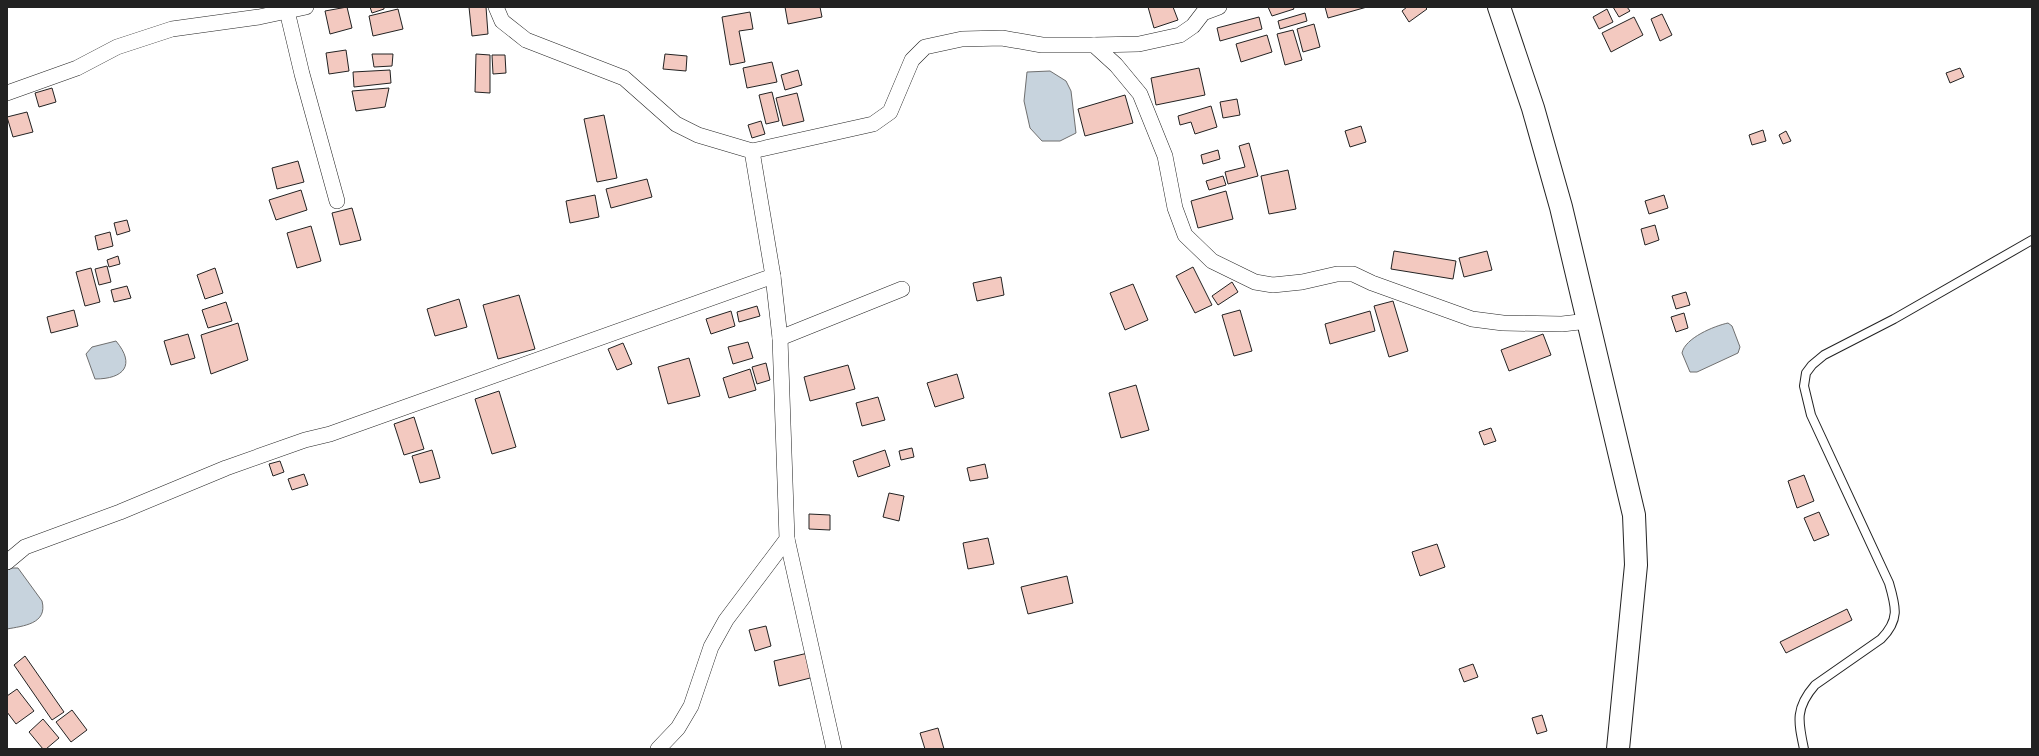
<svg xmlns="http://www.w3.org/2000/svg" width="2039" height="756" font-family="Inter,sans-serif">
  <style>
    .water { fill: #c7d3dd; stroke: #6f6f6f }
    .building { fill: #f3c9c0; stroke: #222 }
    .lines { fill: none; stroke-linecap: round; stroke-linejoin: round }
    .service-casing { stroke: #222; stroke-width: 10 }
    .minor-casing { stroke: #222; stroke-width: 16 }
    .trunk-casing { stroke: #222; stroke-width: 24 }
    .service { stroke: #fff; stroke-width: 8 }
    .minor { stroke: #fff; stroke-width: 15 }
    .trunk { stroke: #fff; stroke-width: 22 }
  </style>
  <rect width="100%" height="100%" fill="#fff"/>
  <g class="water">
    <path d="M1050 71 1066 81 1071 91 1076 133 1060 141H1042L1030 128 1024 101 1027 72Z"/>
    <path d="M1728 323 1732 326 1740 347 1738 353 1697 372H1690L1682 353C1685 338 1714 326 1728 323Z"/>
    <path d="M116 341C136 365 124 379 95 379L86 354 92 347Z"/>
    <path d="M11 568H18L42 601C48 624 23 626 7 629V570Z"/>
  </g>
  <g class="building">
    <path d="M347 7 352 28 330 34 325 11Z"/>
    <path d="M370 7H384V9L372 13Z"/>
    <path d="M469 7H486L488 34 472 36Z"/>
    <path d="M785 7H820L822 17 788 24Z"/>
    <path d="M1148 7H1173L1178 20 1154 28Z"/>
    <path d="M1268 7H1293L1294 9 1272 16Z"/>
    <path d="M1325 7H1367L1328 18Z"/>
    <path d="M1407 7H1425L1427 9 1409 22 1402 11Z"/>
    <path d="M1613 7H1627L1630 11 1619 17Z"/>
    <path d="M398 9 403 29 373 36 369 16Z"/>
    <path d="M1607 9 1613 22 1599 29 1593 17Z"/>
    <path d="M750 12 753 29 739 31 745 62 730 65 722 17Z"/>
    <path d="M1305 13 1307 21 1280 29 1278 21Z"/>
    <path d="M1662 14 1672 35 1660 41 1651 19Z"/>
    <path d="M1259 17 1262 29 1220 41 1217 28Z"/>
    <path d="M1634 17 1643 35 1611 52 1602 33Z"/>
    <path d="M1314 24 1320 47 1303 52 1297 29Z"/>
    <path d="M1293 30 1302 60 1285 65 1277 34Z"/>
    <path d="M1267 35 1272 52 1241 62 1236 44Z"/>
    <path d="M346 50 349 71 329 74 326 53Z"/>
    <path d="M372 54H393L392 66 374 67Z"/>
    <path d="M476 54 490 55V93L475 92Z"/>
    <path d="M665 54 687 56 686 71 663 69Z"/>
    <path d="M492 55H505L506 73 493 74Z"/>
    <path d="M772 62 777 82 747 88 743 68Z"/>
    <path d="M1199 68 1205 95 1156 105 1151 78Z"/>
    <path d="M1960 68 1964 77 1950 83 1946 73Z"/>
    <path d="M390 70 391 83 354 87 353 72Z"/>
    <path d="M798 70 802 85 785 90 781 75Z"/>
    <path d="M52 88 56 102 39 107 35 93Z"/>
    <path d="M389 88 385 107 356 111 352 91Z"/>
    <path d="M772 92 779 121 766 124 759 95Z"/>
    <path d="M797 93 804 121 783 126 776 98Z"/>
    <path d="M1125 95 1133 123 1085 136 1078 109Z"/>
    <path d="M1237 99 1240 115 1223 118 1220 102Z"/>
    <path d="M1211 106 1217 127 1195 134 1191 122 1180 125 1178 116Z"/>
    <path d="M27 112 33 132 13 137 7 117Z"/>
    <path d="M604 115 617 178 597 182 584 119Z"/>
    <path d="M761 121 765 134 752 138 748 125Z"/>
    <path d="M1361 126 1366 142 1350 147 1345 131Z"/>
    <path d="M1763 130 1766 141 1752 145 1749 135Z"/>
    <path d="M1786 131 1791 141 1783 144 1779 135Z"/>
    <path d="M1249 143 1258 176 1228 184 1225 172 1245 167 1239 146Z"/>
    <path d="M1218 150 1220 159 1203 164 1201 155Z"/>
    <path d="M298 161 304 182 277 189 272 168Z"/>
    <path d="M1288 170 1296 209 1269 214 1261 176Z"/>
    <path d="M1223 176 1226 185 1209 190 1206 181Z"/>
    <path d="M647 179 652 197 611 208 606 189Z"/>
    <path d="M301 190 307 210 276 220 269 200Z"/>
    <path d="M1226 191 1233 219 1198 228 1191 201Z"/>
    <path d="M595 195 599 217 570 223 566 201Z"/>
    <path d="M1664 195 1668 208 1649 214 1645 201Z"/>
    <path d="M352 208 361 240 340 245 332 213Z"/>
    <path d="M127 220 130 231 117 235 114 223Z"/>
    <path d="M1655 225 1659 240 1645 245 1641 229Z"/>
    <path d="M311 226 321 261 297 268 287 233Z"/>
    <path d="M110 232 113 246 98 250 95 236Z"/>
    <path d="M1394 251 1456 261 1453 279 1391 269Z"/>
    <path d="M1487 251 1492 270 1464 277 1459 258Z"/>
    <path d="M118 256 120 264 109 267 107 260Z"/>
    <path d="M107 266 111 282 99 285 95 269Z"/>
    <path d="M1193 267 1212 305 1195 313 1176 276Z"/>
    <path d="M91 268 100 302 85 306 76 272Z"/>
    <path d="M215 268 223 293 205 299 197 275Z"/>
    <path d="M1001 277 1004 295 977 301 973 283Z"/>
    <path d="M1232 282 1238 292 1218 305 1212 296Z"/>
    <path d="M1133 284 1148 320 1125 330 1110 293Z"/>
    <path d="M127 286 131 298 114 302 111 290Z"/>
    <path d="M1686 292 1690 305 1676 309 1672 296Z"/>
    <path d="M519 295 535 349 498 359 483 305Z"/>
    <path d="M459 299 467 327 435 336 427 309Z"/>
    <path d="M1393 301 1408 351 1389 357 1374 306Z"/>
    <path d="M226 302 232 321 208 328 202 310Z"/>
    <path d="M757 306 760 316 739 322 737 312Z"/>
    <path d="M74 310 78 326 51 333 47 317Z"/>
    <path d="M1240 310 1252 351 1234 356 1222 315Z"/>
    <path d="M731 311 735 326 711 334 706 319Z"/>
    <path d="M1370 311 1375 331 1330 344 1325 324Z"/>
    <path d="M1684 313 1688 328 1676 332 1671 317Z"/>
    <path d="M238 323 248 360 211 374 201 335Z"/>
    <path d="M188 334 195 358 171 365 164 341Z"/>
    <path d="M1543 334 1551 355 1509 371 1501 350Z"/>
    <path d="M748 342 753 358 733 364 728 347Z"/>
    <path d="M623 343 632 364 617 370 608 349Z"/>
    <path d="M689 358 700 396 668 404 658 367Z"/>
    <path d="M766 363 770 380 757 384 752 367Z"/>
    <path d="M848 365 855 389 810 401 804 377Z"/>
    <path d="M750 369 756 390 729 398 723 378Z"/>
    <path d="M957 374 964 398 935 407 927 383Z"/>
    <path d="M1136 385 1149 430 1121 438 1109 393Z"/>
    <path d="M499 391 516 447 492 454 475 399Z"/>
    <path d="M878 397 885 420 862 426 856 403Z"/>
    <path d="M414 417 424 449 404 455 394 424Z"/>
    <path d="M1491 428 1496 441 1484 445 1479 432Z"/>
    <path d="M912 448 914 457 901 460 899 451Z"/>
    <path d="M432 450 440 478 420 483 412 456Z"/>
    <path d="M885 450 890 466 858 477 853 461Z"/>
    <path d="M280 461 284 472 273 476 269 464Z"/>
    <path d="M985 464 988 478 970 481 967 468Z"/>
    <path d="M304 474 308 485 292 490 288 479Z"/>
    <path d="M1804 475 1814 501 1797 508 1788 481Z"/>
    <path d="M889 493 904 496 899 521 883 517Z"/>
    <path d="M1819 512 1829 535 1814 541 1804 518Z"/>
    <path d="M809 514 830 515V530L809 529Z"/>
    <path d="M988 538 994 564 968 569 963 543Z"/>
    <path d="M1437 544 1445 567 1420 576 1412 552Z"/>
    <path d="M1067 576 1073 603 1028 614 1021 587Z"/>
    <path d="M1847 609 1852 620 1786 653 1780 642Z"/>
    <path d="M766 626 771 646 755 651 749 630Z"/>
    <path d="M808 653 814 677 779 686 774 661Z"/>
    <path d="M25 656 64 712 52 720 14 665Z"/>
    <path d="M1473 664 1478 677 1464 682 1459 669Z"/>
    <path d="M17 689 34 711 16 724 7 712V696Z"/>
    <path d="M72 710 87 730 71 742 56 722Z"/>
    <path d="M1542 715 1547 731 1537 734 1532 718Z"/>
    <path d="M43 719 59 738 46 749H43L29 732Z"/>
    <path d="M938 728 944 749H925L920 733Z"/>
  </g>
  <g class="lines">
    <g class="service-casing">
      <path id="service" d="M1804 749C1798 721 1795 708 1815 685L1881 639C1900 620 1896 607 1889 583L1811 415 1804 386 1806 373 1812 365 1824 355 1894 319 2032 240"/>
    </g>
    <g class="minor-casing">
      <g id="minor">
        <path d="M496 7 502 21 526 40 624 78 676 124 698 135 752 151 773 276 780 338 787 539 726 620 711 647 691 706 678 728 658 749"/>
        <path d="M287 11 302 74 337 201"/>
        <path d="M1094 45 1139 44 1180 35 1193 26 1203 13 1219 7"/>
        <path d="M7 93 77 68 117 47 172 29 259 17 306 7"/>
        <path d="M752 151 873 124 890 112 912 60 925 47 962 39 1002 38 1042 45H1094L1116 65 1140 94 1165 156 1175 208 1185 235 1212 261 1255 282 1273 285 1302 282 1337 274H1353L1372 283 1472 319 1503 323 1562 324 1588 321"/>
        <path d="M780 338 902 289"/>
        <path d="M787 539 834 749"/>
        <path d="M7 562 25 547 120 512 226 468 305 440 330 434 773 276"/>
      </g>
    </g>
    <g class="trunk-casing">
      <path id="trunk" d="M1499 7 1533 108 1561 207 1634 515 1636 565 1618 749"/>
    </g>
    <use href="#service" class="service"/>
    <use href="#minor" class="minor"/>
    <use href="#trunk" class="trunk"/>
  </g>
  <rect width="2039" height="756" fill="none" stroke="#222222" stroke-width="16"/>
</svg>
